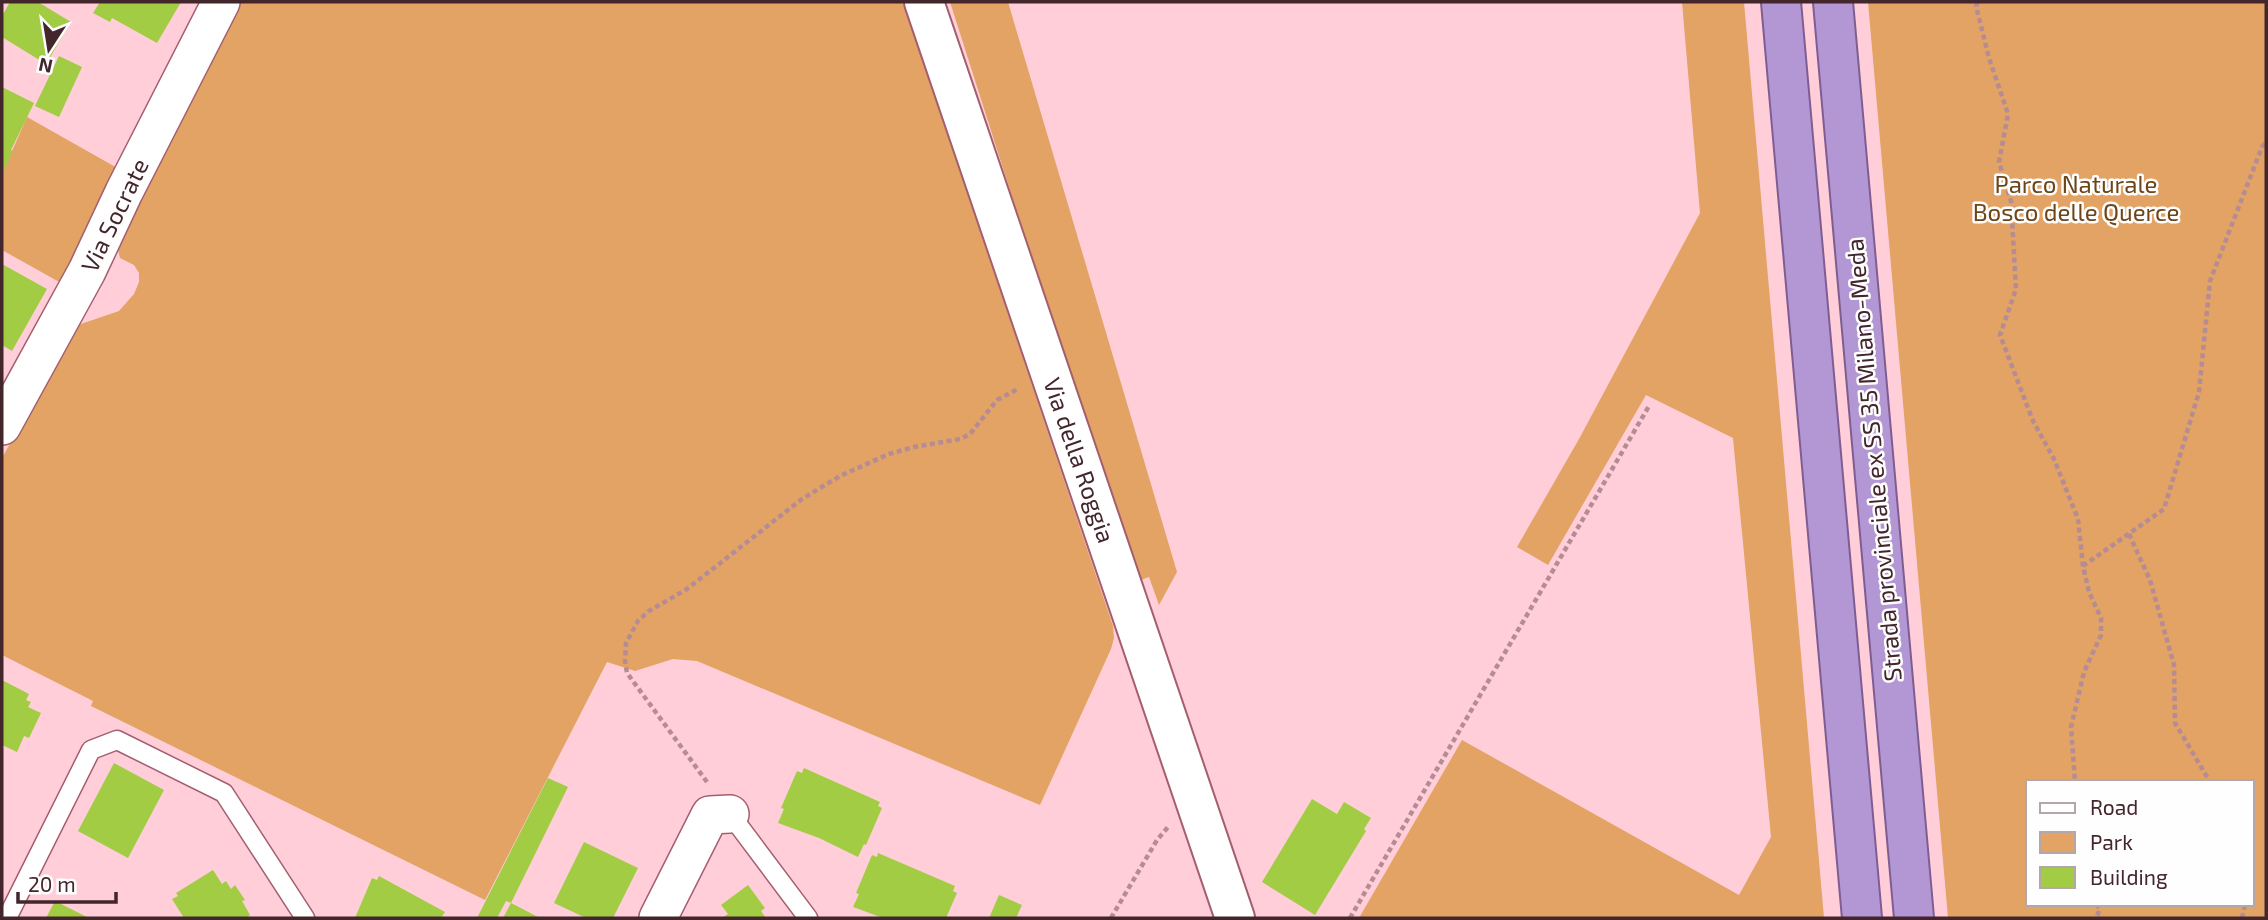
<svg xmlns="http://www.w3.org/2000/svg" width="2268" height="920" font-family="'Exo 2',sans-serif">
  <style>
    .green { fill: #e2a364; fill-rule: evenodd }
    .building { fill: #a2cc44 }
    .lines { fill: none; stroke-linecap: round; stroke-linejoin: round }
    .service-casing { stroke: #a45e6f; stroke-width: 21 }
    .minor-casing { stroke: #a45e6f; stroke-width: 40 }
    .tertiary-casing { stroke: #a45e6f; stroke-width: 42 }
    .trunk-casing { stroke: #7f5d92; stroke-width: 42 }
    .path { stroke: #b58c94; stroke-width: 4.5; stroke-dasharray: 5 3.5; stroke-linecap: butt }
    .service { stroke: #fff; stroke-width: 18 }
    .minor { stroke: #fff; stroke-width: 37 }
    .tertiary { stroke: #fff; stroke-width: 38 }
    .trunk { stroke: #b396d4; stroke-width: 38 }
    .labels { text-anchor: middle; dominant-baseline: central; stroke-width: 5; stroke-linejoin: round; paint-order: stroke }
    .park-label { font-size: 24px; fill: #6c4519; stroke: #fefefe }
    .street-label { font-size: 24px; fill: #43252c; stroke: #fefefe }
  </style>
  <rect width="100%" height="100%" fill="#ffced8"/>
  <g class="green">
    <path d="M238 2H903L1113 626 1114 638 1111 649 1040 805 697 661 673 659 635 671 607 662 485 900 91 706 93 701 2 655V458L62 349 78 325 119 311 134 294 139 282V273L134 265 120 258 117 246Z"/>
    <path d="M950 2H1008L1177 572 1159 605 1149 577 1135 582Z"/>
    <path d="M1682 2H1744L1824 918H1359L1462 740 1739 895 1771 837 1733 438 1646 395 1548 565 1517 547 1579 439 1700 213Z"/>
    <path d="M1868 2H2266V918H1948ZM2028 782H2252V904H2028Z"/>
    <path d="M27 117 119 169 61 283 2 250V174Z"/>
  </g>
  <g class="building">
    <path d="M10 2H38L71 22 46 64 2 37V16Z"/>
    <path d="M100 2H181L157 43 112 18 110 22 93 13Z"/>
    <path d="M59 56 82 67 59 117 35 106Z"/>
    <path d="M2 87 34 103 11 150 13 151 2 174Z"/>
    <path d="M2 264 47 289 12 351 2 345Z"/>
    <path d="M2 680 29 694 26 700 31 702 28 707 41 713 29 738 24 736 17 752 2 745Z"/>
    <path d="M114 763 164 790 128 858 78 831Z"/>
    <path d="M804 768 880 802 878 806 882 808 866 845 864 844 858 857 819 838 778 823 784 809 781 808 797 771 802 773Z"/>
    <path d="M548 778 568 787 511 903 506 901 497 918H477Z"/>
    <path d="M1312 799 1337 814 1344 802 1371 818 1364 829 1366 831 1315 915 1262 882Z"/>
    <path d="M584 842 638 868 613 918H586L554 903Z"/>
    <path d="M878 853 955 886 953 891 957 893 946 918H883L853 907 859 894 856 893 872 855 877 857Z"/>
    <path d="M213 870 222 884 226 881 231 889 235 885 245 900 242 901 250 915 247 918H184L172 899 178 896 176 893Z"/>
    <path d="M379 876 445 912 441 918H355L372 878 377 880Z"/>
    <path d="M748 885 765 908 761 911 766 918H722L728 914 721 905Z"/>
    <path d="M999 895 1022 905 1016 918H989Z"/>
    <path d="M55 901 89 918H46Z"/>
    <path d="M511 903 540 918H503Z"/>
  </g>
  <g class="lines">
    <g class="service-casing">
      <g id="service">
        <path d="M730 814 808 918"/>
        <path d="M7 918 91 750 117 740 224 793 305 918"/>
      </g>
    </g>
    <g class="minor-casing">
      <g id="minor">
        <path d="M2 426 87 271 124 192 221 2"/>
        <path d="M658 918 710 815 730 814"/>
      </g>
    </g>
    <g class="tertiary-casing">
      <path id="tertiary" d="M924 2 1235 918"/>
    </g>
    <g class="trunk-casing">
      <g id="trunk">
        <path d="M1781 2 1862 918"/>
        <path d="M1833 2 1914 918"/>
      </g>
    </g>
    <g class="path">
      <path d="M1978 2 1976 6 1989 58 2008 114 1999 162 2011 201 2016 289 2000 335 2033 421 2054 459 2078 519 2083 566 2089 592 2101 618V635L2084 672 2071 727 2075 782"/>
      <path d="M2129 534 2150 580 2174 665 2175 723 2210 782"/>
      <path d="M2083 566 2164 509 2199 392 2210 281 2262 147 2266 142"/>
      <path d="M707 782 627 673 625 661 626 643 638 621 649 611 687 589 802 499 840 476 889 454 914 447 960 439 970 434 997 400 1018 389"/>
      <path d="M2096 904 2100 909 2096 918"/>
      <path d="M1111 918 1157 840 1168 827"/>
      <path d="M1350 918 1649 406"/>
      <path d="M2242 918 2245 904"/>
    </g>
    <use href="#service" class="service"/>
    <use href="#minor" class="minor"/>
    <use href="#tertiary" class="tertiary"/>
    <use href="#trunk" class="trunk"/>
  </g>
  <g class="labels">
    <g class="park-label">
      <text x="2076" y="183">Parco Naturale<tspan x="2076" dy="28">Bosco delle Querce</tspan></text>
    </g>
    <g class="street-label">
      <text transform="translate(114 215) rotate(-64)">Via Socrate</text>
      <text transform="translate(1080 460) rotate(71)">Via della Roggia</text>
      <text transform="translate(1873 460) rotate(-95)">Strada provinciale ex SS 35 Milano-Meda</text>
    </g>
  </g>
  <rect width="2268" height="920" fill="none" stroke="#43252c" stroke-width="7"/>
  <rect x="2026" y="780" width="228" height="126" fill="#fefefe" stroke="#b3a7aa" stroke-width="2"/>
  <rect x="2040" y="803" width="35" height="10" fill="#ffffff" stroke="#b3a7aa" stroke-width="2"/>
  <text x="2090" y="815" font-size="21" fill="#43252c">Road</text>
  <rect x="2040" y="832" width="35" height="21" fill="#e2a364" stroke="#b3a7aa" stroke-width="2"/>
  <text x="2090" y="850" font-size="21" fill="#43252c">Park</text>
  <rect x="2040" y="867" width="35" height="21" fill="#a2cc44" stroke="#b3a7aa" stroke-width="2"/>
  <text x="2090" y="885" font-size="21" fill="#43252c">Building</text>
  <g transform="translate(49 49) rotate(192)" stroke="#fefefe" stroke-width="5" paint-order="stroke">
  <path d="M0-5L12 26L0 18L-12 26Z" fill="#43252c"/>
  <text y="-10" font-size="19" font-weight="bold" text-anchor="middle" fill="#43252c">N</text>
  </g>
  <path d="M18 892v10h98v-10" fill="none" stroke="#43252c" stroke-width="3.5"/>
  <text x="28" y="892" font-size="21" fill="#43252c" stroke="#fefefe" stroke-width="5" paint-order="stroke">20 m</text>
</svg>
